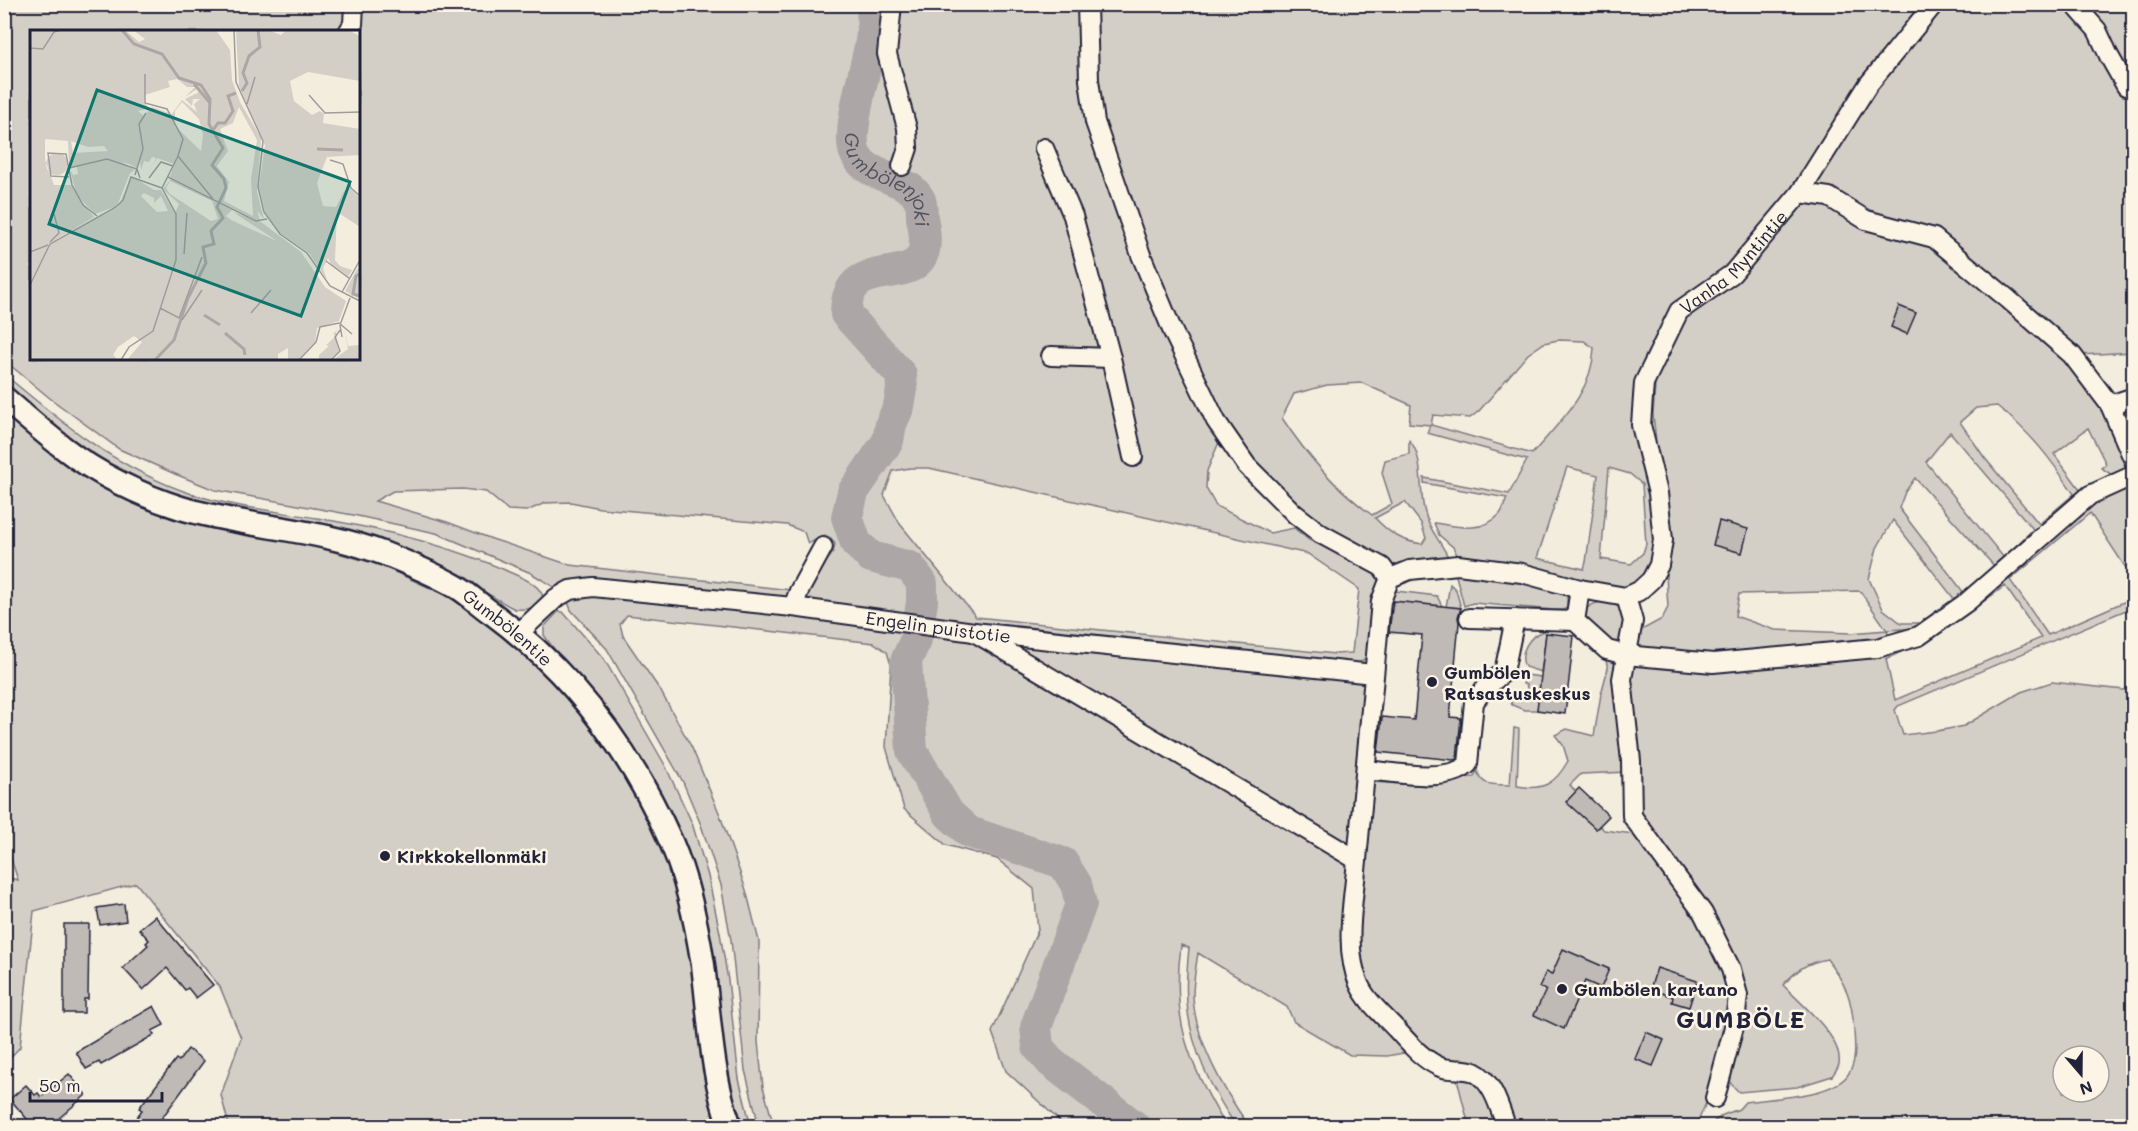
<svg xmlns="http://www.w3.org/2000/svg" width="2138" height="1131" font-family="Mali,sans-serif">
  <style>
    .green { fill: #d4cfc6; stroke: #7b7880; stroke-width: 1.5; fill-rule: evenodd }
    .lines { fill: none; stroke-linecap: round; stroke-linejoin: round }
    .river { stroke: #aca7a6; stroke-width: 32 }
    .building { fill: #bfbab6; stroke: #22223b; stroke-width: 1.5 }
    .minor-casing { stroke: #22223b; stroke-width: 22 }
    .major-casing { stroke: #22223b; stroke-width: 27 }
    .minor { stroke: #fcf5e5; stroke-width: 18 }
    .major { stroke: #fcf5e5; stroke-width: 22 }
    .poi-dot { fill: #22223b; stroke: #fcf5e5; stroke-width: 2 }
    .labels { text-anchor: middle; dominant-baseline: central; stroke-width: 5; stroke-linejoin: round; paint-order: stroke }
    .street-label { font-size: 18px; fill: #22223b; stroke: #fcf5e5 }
    .poi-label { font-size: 18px; font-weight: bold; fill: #22223b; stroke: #fcf5e5; text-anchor: start }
    .water-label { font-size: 20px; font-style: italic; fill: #525160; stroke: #fcf5e5 }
    .district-label { font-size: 24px; font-weight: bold; letter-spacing: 1.5px; fill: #22223b; stroke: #fcf5e5 }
    .inset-river { fill: none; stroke: #aca7a6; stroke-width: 3 }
    .inset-road { fill: none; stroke: #9f9c9d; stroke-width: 1.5 }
    .view { fill: #0f766e; fill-opacity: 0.15; stroke: #0f766e; stroke-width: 3 }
    .inset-edge { fill: none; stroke: #22223b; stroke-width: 3 }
  </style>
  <rect width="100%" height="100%" fill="#f3edde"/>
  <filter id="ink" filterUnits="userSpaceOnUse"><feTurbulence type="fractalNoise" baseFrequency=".0167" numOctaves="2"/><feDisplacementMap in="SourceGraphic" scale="12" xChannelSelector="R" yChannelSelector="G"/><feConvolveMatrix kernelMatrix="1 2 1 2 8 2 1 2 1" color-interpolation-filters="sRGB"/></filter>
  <g filter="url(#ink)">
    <g class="green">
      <path d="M4 5H1930L1890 50 1763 229 1709 283 1665 316 1640 381 1657 508 1654 570 1630 590 1460 560 1453 547 1439 535 1434 523C1456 526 1481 534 1499 515 1503 511 1505 503 1507 498L1424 483V478L1509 494 1527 460 1427 433 1430 425 1409 423 1411 405 1362 383 1327 385 1294 394 1282 418C1308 457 1334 487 1372 515L1392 504 1382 473 1385 460 1409 454V440C1424 455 1419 489 1424 509 1428 529 1441 541 1449 559 1430 563 1410 567 1390 565 1382 564 1373 557 1366 553 1305 521 1260 472 1221 417L1219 442 1207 471 1206 488 1216 506 1270 533 1294 528 1309 540 1372 567 1377 576 1379 589 1370 653 1361 662 1348 666 965 624 802 603 808 584 833 553 835 544 831 538 825 535 808 544 804 532 787 525 600 508 571 502 545 503 527 511 508 510 486 492 463 489 393 491 375 501 447 522 492 539 570 565 791 590V598L557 589 531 573 436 533 353 515 215 490 175 474 119 449 51 399 5 361ZM32 32H358V358H32ZM1558 340 1584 341 1594 348C1592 394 1560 421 1532 454L1431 425 1433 415 1470 418 1479 411 1528 354 1544 343ZM1567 467 1598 475 1586 562 1584 569 1537 558ZM910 468H929L1308 554 1359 589 1352 653 1335 654 976 617 900 524 884 495 893 471ZM1609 468 1630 474 1642 484 1646 544 1643 553 1631 564 1601 559ZM1405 502 1421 523 1426 538 1422 544C1401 541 1389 533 1375 518Z"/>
      <path d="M1946 5H2133V352L2080 355 1996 286 1949 239 1926 228 1870 214 1820 189 1816 184 1896 58Z"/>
      <path d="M1816 202 1923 238 2066 358 2103 410 2130 466 2123 471 2112 475 2101 468 2106 464 2088 428 2054 454 2082 492 2013 560 1918 628 1888 630 1886 639 1712 659 1639 650 1637 643 1640 631 1662 619 1668 607 1659 466 1653 415 1656 371 1679 319 1794 210 1804 203ZM1997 406C2030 432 2051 459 2074 494L2039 524 1984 457 1960 422 1976 408ZM1950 432 2033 529 2004 558 1926 462ZM1915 478 1995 567 1964 593 1899 508 1905 492ZM1893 520 1955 600 1921 623H1901L1883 609 1869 579 1877 548ZM1860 591 1887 630 1850 633 1775 630 1735 616 1739 594Z"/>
      <path d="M4 374C62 423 119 470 192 494 232 507 275 511 317 518 382 529 445 544 505 570 517 576 543 584 543 599 535 609 528 610 515 609 478 591 446 563 407 550 354 533 300 524 247 513 227 509 207 506 188 501 115 477 62 433 5 384Z"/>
      <path d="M4 410 109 489 173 519 316 547 380 565 452 598 512 641 554 680 598 733 631 783 663 850 678 895 691 961 719 1126H229L221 1095 241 1038 220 987 136 883 34 911 20 1047 5 1063V877L18 880 4 838Z"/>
      <path d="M2134 485 2133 579 2090 513 2010 580 2048 635 2133 598V607L1898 706 1895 710 1903 735 1937 731 1964 726 2021 692 2052 682 2133 691V1126H1708L1723 1115 1739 1109 1745 1102C1771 1098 1830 1097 1847 1076 1857 1063 1855 1047 1854 1031 1852 998 1847 986 1827 959 1806 963 1798 969 1783 985 1800 1003 1843 1037 1839 1064 1838 1068 1834 1073 1832 1076L1797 1087 1739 1092 1731 1084 1728 1070 1709 1096 1696 1126H1469L1457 1079 1432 1071 1409 1052 1387 1056 1350 1055 1294 1022 1287 1007 1198 953C1196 966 1193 982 1193 995 1194 1039 1224 1091 1249 1126H1236C1213 1092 1193 1053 1188 1012 1185 991 1187 969 1189 948L1181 945C1171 1020 1188 1063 1226 1126H1065L1006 1071 992 1032 1038 930 1034 889 997 859 946 845 904 809 886 747 891 665 887 652 874 643 627 615 620 624 623 636 660 690 692 748 720 815 746 890 759 941 758 1042 763 1087 774 1126H759L745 1070 731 940 721 885 701 825 683 782 607 649 571 610 568 602 572 598 603 594 1357 679 1365 685 1372 782 1431 786 1457 778 1474 777 1477 770C1482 788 1494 784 1510 785L1514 728 1519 729 1517 786C1543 791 1555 784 1568 761L1563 745 1555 735 1567 729 1594 736 1601 694 1608 668 1606 661 1596 653 1617 660 1629 772 1581 774 1570 785 1576 792 1567 802 1596 829 1600 826 1604 830 1640 835 1646 830C1631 775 1630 718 1631 661L1909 643 2085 505ZM2005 586 2041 638 1895 700 1886 659 1937 635ZM2063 1056H2099V1092H2063Z"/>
      <path d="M1455 572 1502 574 1567 593V607L1563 610H1554L1473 603 1464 606Z"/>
      <path d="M1450 584 1456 590 1461 608 1446 607Z"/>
      <path d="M1396 591 1437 596 1442 606 1391 601V594Z"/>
      <path d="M1601 602C1615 603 1621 606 1628 619L1621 650 1593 633 1584 612C1588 605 1593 604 1601 602Z"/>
      <path d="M558 612H563L604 659 665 765 692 823 708 876 720 933 728 980 739 1079 751 1126H740L733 1104 667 810C647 771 626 733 599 699 581 677 559 659 544 635V627Z"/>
      <path d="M1543 631 1546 633 1541 672 1525 667C1518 653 1529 636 1543 631Z"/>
      <path d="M1526 675 1541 677 1537 710H1524L1512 705 1509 697 1513 694 1526 696 1527 685 1523 684Z"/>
    </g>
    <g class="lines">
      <path class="river" id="s1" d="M873 4C872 16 873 29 871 41 867 66 846 132 855 153 867 180 907 175 920 200 922 205 922 213 922 218 924 227 926 241 924 250 913 290 846 251 846 314L901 375 902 389 899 406 891 424 888 441 853 492 847 517 856 543 871 557 910 567 922 583V602L916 639 906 661 912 751 949 814 969 832 1063 863 1076 884 1081 904 1036 1027 1038 1047 1051 1062 1134 1126"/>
    </g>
    <g class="building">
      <path d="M1899 306 1916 313 1907 334 1891 327Z"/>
      <path d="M1719 521 1748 529 1742 553 1713 545Z"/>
      <path d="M1393 601 1461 608 1458 617 1459 623 1450 717 1461 718 1457 758 1454 760 1378 752 1382 717 1414 720 1422 635 1389 632Z"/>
      <path d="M1546 633 1574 636 1565 714 1537 710Z"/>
      <path d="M1579 788 1609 816 1596 829 1566 802Z"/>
      <path d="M124 904 126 921 100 925 97 908Z"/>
      <path d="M155 916 213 985 196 998 188 988 185 990 167 968 143 990 123 968 148 945 146 943 149 940 139 929Z"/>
      <path d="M64 924H89L88 999H84V1013H64Z"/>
      <path d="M1563 949 1609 969 1601 988 1585 981 1564 1029 1534 1015 1546 990 1539 987 1546 972 1552 974Z"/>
      <path d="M1657 968 1697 981 1689 1007 1672 1002 1673 997 1650 989Z"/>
      <path d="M154 1006 164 1025 152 1031 154 1035 101 1065 99 1062 86 1069 76 1052Z"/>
      <path d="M1646 1032 1664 1040 1653 1066 1635 1059Z"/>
      <path d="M188 1049 204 1061 156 1126H142L134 1121 142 1110 139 1108 176 1059 179 1061Z"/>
      <path d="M69 1074 86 1095 58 1119 64 1126H33L10 1099 26 1085 35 1095 38 1093 41 1097Z"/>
    </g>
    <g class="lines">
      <g class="minor-casing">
        <g id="minor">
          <path d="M892 4 887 54 907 128 908 148 902 166"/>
          <path d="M1087 4 1089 80 1095 122 1141 255 1173 332 1216 421 1247 466 1295 514 1321 534 1382 567 1390 578"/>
          <path d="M2074 4 2097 30 2109 56 2126 86"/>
          <path d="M348 32 353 24 354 4"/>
          <path d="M1044 148 1073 216 1111 358 1133 457"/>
          <path d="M1800 193 1829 197 1866 220 1934 238 2008 299 2072 355 2110 405 2134 461"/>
          <path d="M1051 356 1111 358"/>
          <path d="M2110 405 2134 397"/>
          <path d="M1580 589 1575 621 1607 650 1626 655 1713 663 1877 648 1919 636 1967 602 2090 495 2134 475"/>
          <path d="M1626 597 1633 621 1622 679 1631 761 1632 816 1703 913 1731 969 1738 995 1735 1023 1715 1098"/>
          <path d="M793 607 799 591 823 547"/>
          <path d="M1469 618 1575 621"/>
          <path id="s2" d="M974 632 1357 860 1381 601 1390 578 1410 570 1458 565 1522 573 1580 589 1626 597 1639 591 1651 580 1659 565 1663 540 1658 493 1641 425 1644 383 1679 311 1732 274 1800 193 1868 85 1934 4"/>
          <path id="s3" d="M519 633 556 598 570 590 593 587 793 607 974 632 1373 674"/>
          <path d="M1366 770C1392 772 1449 784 1468 764L1474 702 1485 688 1504 672 1515 619"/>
          <path d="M1357 860C1354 899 1343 947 1359 984 1367 1002 1384 1016 1397 1030 1409 1043 1421 1058 1438 1066 1449 1072 1463 1067 1474 1072 1493 1081 1500 1109 1506 1126"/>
        </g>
      </g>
      <g class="major-casing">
        <g id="major">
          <path id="s4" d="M4 398C24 415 44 433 65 449 97 474 142 496 181 508 248 528 319 528 385 554 408 563 436 575 457 587 470 595 481 606 493 614 574 674 632 753 672 844 687 879 697 927 703 965 710 1019 711 1075 730 1126"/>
        </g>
      </g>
      <use href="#minor" class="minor"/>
      <use href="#major" class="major"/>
    </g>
  </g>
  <g class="poi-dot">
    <circle cx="1432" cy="682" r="6"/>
    <circle cx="385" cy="856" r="6"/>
    <circle cx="1562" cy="989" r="6"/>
  </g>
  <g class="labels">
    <g class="street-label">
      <text stroke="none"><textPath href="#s2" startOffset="1358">Vanha Myntintie</textPath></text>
      <text stroke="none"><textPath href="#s3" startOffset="438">Engelin puistotie</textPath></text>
      <text stroke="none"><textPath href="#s4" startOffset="564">Gumbölentie</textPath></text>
    </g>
    <g class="poi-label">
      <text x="1444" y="672">Gumbölen<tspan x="1444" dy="21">Ratsastuskeskus</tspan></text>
      <text x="397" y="856">Kirkkokellonmäki</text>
      <text x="1574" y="989">Gumbölen kartano</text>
    </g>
    <g class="water-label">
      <text stroke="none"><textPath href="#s1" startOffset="195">Gumbölenjoki</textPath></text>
    </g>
    <g class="district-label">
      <text x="1741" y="1018">GUMBÖLE</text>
    </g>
  </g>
  <g transform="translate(30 30)">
    <rect width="330" height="330" fill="#f3edde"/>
    <path d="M0 0H95L109 12 115 9 103 0H186L200 20 202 50 210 72 231 108 227 162 234 189 227 181 230 190H225L140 147 144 134 127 128 124 135 126 128 122 127 119 132 114 131 111 140 110 131 107 138 99 134 92 132 105 140 100 143 87 176 65 184 48 167 64 187 17 215 88 177 102 146 124 160H131L145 183 149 174 133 159 141 149 202 180 196 186 201 190 247 211 203 182 231 192 271 222 295 257 316 271 309 291 287 298 285 312 268 330H258V318L248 324V330H97L112 312 104 306 88 317 83 325 88 330H0ZM147 49 157 57H165L155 67 167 59 169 62 155 69 162 76 163 69H170L164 74 167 82 152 70 142 84 122 77 114 86 108 81 119 78 114 72 115 65 140 57 138 51ZM152 72 169 89 173 105 171 121 145 96V81ZM209 77 227 110 221 149 223 186 194 171 199 152 187 136 198 121 190 99 203 93ZM15 109 38 111 39 136 47 137 48 144 43 145 40 139 46 163 41 155H24L15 130ZM41 111 58 117 74 116 78 121 43 123ZM140 151 182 171 188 189 181 191 140 164 136 158ZM114 163 124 168V173L131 166 138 181 127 182 111 166ZM206 0H238L251 5 256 0H318L330 6V51L278 42 260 51 264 71 282 85 290 81 294 84 293 93 330 99V125L297 127 287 153 293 176 306 177 314 161 320 158 330 168V197L307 182 305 230 310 236 322 240 318 247 302 236 298 228 293 238 297 250 279 223 250 203 235 182 229 157 235 115 209 56ZM16 134a11 11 0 1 1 22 0a11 11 0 1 1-22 0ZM327 239H330V269L315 261ZM314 297 318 316 330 315V330H303L318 319ZM310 298 306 302 309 321 300 330H289V325L299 316 296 315 306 306 303 304Z" fill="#d4cfc6" fill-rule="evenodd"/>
    <path class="inset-river" d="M92 0 104 14 132 24 149 48 171 55 180 69 179 94 193 118 182 135 194 149 196 158 187 177 193 188 181 201 184 214 173 217 176 233 158 268 144 310 125 330M164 54 180 73M212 61 217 53 213 43 219 26 230 17 228 0M183 100 188 93H195L203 81 198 66 206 63M287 119 313 120M330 244 326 246 323 264 330 266M174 285 190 295M195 303 214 319 215 325"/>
    <path class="inset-road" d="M204 0 206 52 233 111 228 157 234 182 250 204 277 223 300 256 330 271M0 18 13 19 24 2 31 0M115 44V73L137 79 153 109 148 126M279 65 295 83 330 82M217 74 225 47M300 130 313 134 321 158 330 166M39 138 77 129 107 139 110 148M105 145 113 119 109 94 116 83M39 147 21 146 18 123 36 124 42 155 53 175 67 186M138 147 226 191 237 189M119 148 131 132 143 136M20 212 29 203 24 184M0 222 18 215M154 224 157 183M296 231 320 249M0 255 20 214 86 177 93 170 101 147 132 158 148 126 183 169M312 262 330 230M130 278 149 288 172 227M221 283 241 260M152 290 172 260M312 307 310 295 320 268M91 330 99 317 123 301 146 230V184L132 158M269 330 286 312 290 297 309 293 322 304M301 330 310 321 305 307 311 299"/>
    <path class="view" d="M67 60 320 152 271 286 19 194Z"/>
    <rect width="330" height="330" class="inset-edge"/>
  </g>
  <rect width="2138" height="1131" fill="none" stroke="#fcf5e5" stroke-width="24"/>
  <rect x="12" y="12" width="2114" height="1107" fill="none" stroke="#22223b" stroke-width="2" filter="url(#ink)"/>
  <g transform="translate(2081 1074) rotate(160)"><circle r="28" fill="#fcf5e5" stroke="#a5a1a1" stroke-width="1.5"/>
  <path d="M0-4.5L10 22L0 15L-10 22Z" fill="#22223b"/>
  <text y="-9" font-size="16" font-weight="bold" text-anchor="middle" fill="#22223b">N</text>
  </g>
  <path d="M30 1092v9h132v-9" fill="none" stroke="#22223b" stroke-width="3"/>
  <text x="39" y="1092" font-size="18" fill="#22223b" stroke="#fcf5e5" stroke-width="4.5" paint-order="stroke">50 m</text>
</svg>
